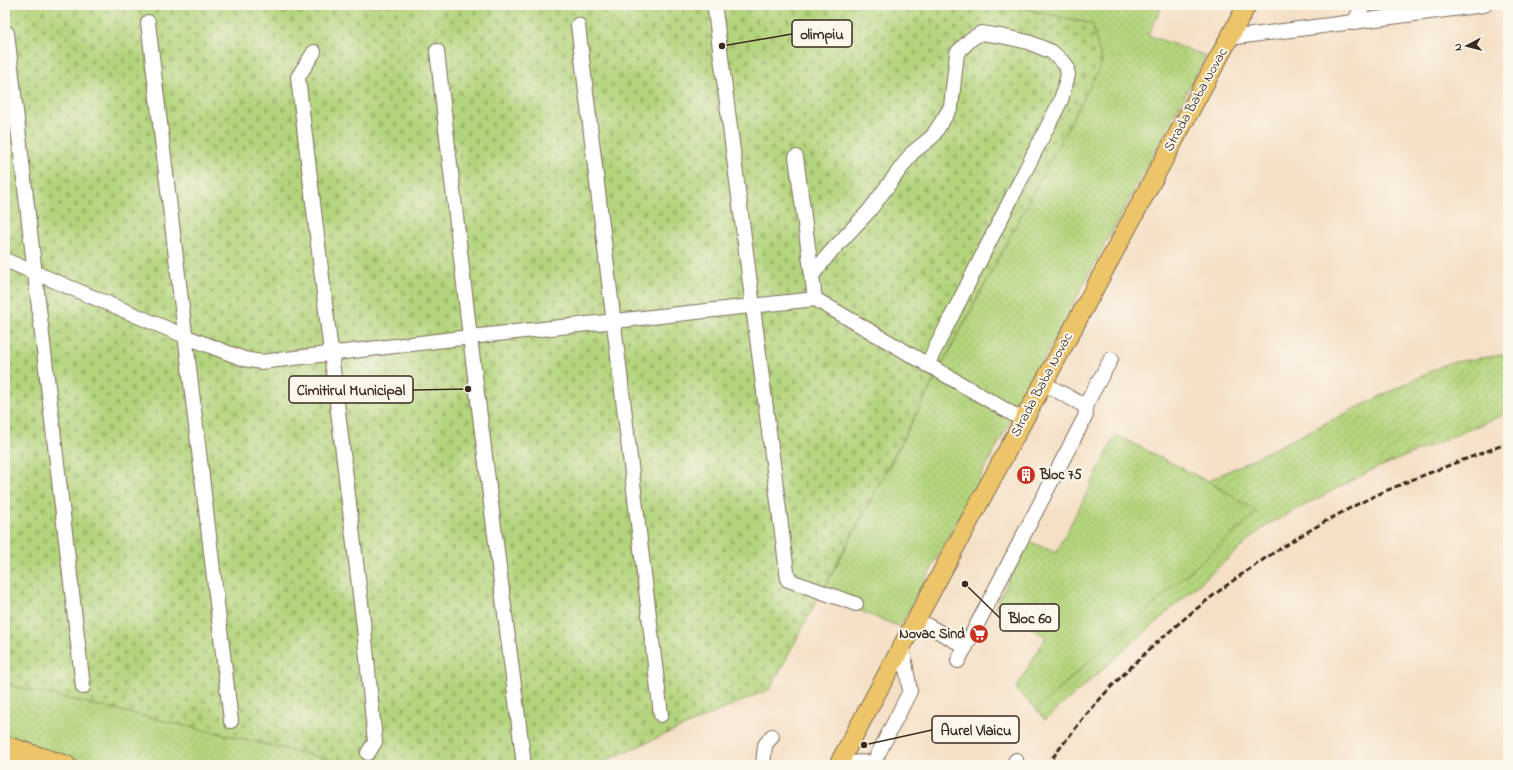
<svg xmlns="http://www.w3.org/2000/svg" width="1513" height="770" font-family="'Indie Flower',sans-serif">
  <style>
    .grass { fill: url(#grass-dots); stroke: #777f4c }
    .cemetery { fill: url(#cemetery-stones); stroke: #777f4c }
    .garden { fill: url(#garden-furrows); stroke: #777f4c }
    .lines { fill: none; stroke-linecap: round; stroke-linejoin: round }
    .minor-casing { stroke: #7c6a59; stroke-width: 16 }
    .major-casing { stroke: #7c6a59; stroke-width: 20 }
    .minor { stroke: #fff; stroke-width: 14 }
    .major { stroke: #edc569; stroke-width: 18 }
    .rail { stroke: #3b2a1e; stroke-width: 3; stroke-dasharray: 6 3; stroke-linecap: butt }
    .labels { text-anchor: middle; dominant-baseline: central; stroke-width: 4; stroke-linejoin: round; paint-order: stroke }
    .street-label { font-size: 14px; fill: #3b2a1e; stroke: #fbf7ec }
    .poi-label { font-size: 14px; font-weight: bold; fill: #3b2a1e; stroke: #fbf7ec; text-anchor: start }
    .leader { fill: none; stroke: #3b2a1e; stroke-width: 1.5 }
    .callout-dot { fill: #3b2a1e; stroke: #fbf7ec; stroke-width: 1.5 }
    .callout { fill: #fbf7ec; stroke: #3b2a1e; stroke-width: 1.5 }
    .callout-label { font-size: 15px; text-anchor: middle; font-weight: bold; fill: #3b2a1e }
  </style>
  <defs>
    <pattern id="grass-dots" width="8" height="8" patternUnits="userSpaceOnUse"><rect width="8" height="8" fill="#b3d47b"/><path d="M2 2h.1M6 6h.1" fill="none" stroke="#9bb66a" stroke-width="1.8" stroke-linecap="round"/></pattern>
    <pattern id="cemetery-stones" width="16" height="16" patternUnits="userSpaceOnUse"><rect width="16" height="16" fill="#b3d47b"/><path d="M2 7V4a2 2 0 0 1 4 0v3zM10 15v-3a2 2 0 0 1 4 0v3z" fill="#9bb66a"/></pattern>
    <pattern id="garden-furrows" width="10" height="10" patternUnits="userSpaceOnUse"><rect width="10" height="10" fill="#b3d47b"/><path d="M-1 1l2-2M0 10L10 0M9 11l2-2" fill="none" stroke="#9bb66a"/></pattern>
  </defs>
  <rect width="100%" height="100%" fill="#fbf7ec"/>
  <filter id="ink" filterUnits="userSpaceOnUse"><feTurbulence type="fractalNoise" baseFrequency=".025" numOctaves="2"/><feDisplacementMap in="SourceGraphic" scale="8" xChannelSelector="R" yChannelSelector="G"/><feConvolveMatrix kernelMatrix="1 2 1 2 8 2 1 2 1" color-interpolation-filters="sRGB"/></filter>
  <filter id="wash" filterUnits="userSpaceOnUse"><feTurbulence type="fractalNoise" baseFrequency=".012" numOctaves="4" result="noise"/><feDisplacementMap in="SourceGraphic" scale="16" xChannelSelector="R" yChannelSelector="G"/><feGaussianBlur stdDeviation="0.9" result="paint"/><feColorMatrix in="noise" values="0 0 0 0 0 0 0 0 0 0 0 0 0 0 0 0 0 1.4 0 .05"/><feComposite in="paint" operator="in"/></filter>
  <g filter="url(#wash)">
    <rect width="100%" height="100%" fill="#f5e0c6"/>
    <g class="grass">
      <path d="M1007 5H1163L1148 35 1206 56 900 627 821 595 1039 182 1092 24Z"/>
      <path d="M1116 435 1207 481 1258 512 1036 709 1016 689 1046 637 995 607 1029 541 1056 553Z"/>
      <path d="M5 684 355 765H97L5 740Z"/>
    </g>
    <path class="cemetery" d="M5 5H1007L1092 24 1102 63 770 689 595 765H355L5 684Z"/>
    <path class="garden" d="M1508 354V413L1370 471 1265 526 1045 720 1036 709 1257 512 1208 481 1448 363Z"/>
  </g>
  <g filter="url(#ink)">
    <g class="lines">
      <g class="minor-casing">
        <g id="minor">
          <path d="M715 10 788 580 856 604"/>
          <path d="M148 22 231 721"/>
          <path d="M1353 23 1364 5"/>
          <path d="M578 25 661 715"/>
          <path d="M7 33 83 687"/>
          <path d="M1229 38 1484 5"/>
          <path d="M437 51 470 337 524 765"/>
          <path d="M314 52 298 77 364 628 375 742 368 753"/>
          <path d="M796 157 815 299 1023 420"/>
          <path d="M5 260 187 337 244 359 261 362 470 337 815 299"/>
          <path d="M811 277 828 255 869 211 912 153 932 137 951 107 957 53 971 39 981 33 1001 36 1028 42 1052 52 1066 65 1068 75 1061 100 927 365"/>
          <path d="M1085 406 1111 359"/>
          <path d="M916 619 966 647"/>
          <path d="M958 661 1086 415 1085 406 1043 383"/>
          <path d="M839 763 874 762 910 691 902 645"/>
          <path d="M763 765 765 745 772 736"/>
          <path d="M1013 765 1016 760"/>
        </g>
      </g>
      <g class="major-casing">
        <g id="major">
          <path d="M5 745 67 765"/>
          <path d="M5 762C15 756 24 758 33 764"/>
          <path d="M838 765 1247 5"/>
        </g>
      </g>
      <use href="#minor" class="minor"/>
      <use href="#major" class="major"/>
      <path class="rail" d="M1047 765C1070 735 1094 703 1121 677 1190 607 1274 546 1362 502 1409 479 1459 462 1508 443"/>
    </g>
  </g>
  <defs>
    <g id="building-disc" transform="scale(1)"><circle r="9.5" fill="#c8321e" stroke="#fbf7ec"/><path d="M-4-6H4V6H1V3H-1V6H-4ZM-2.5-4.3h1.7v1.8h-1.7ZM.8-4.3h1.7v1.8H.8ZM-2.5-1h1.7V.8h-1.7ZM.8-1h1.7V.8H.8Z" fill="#fff"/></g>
    <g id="supermarket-disc" transform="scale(1)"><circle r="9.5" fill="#c8321e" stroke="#fbf7ec"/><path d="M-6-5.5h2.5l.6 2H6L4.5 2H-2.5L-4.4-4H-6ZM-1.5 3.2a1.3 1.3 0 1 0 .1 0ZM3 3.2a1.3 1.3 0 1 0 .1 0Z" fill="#fff"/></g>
  </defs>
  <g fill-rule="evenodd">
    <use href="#building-disc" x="1026" y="475"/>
    <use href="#supermarket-disc" x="979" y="634"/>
  </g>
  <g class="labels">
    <g class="street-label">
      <text transform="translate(1196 100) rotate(-61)">Strada Baba Novac</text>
      <text transform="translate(1042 385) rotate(-62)">Strada Baba Novac</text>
    </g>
    <g class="poi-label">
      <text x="1040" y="475">Bloc 75</text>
      <text x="965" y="634" text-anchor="end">Novac Sind</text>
    </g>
  </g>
  <path class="leader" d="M722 46L792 34M468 389L413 390M965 584L1000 618M864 745L932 730"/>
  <g class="callout-dot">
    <circle cx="722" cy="46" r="4"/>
    <circle cx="468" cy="389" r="4"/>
    <circle cx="965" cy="584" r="4"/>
    <circle cx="864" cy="745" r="4"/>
  </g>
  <g class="callout">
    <rect x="792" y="20" width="60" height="27" rx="4"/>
    <rect x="289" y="376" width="124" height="27" rx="4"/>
    <rect x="1000" y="604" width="59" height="27" rx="4"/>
    <rect x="932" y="716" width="87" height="27" rx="4"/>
  </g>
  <g class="callout-label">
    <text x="822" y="39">olimpiu</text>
    <text x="351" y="395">Cimitirul Municipal</text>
    <text x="1030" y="623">Bloc 60</text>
    <text x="976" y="735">Aurel Vlaicu</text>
  </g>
  <rect width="1513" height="770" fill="none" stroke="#fbf7ec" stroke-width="20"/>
  <g transform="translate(1467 46) rotate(263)" stroke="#fbf7ec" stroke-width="3" paint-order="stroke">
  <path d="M0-3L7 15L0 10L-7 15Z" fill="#3b2a1e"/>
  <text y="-6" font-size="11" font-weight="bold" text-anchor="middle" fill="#3b2a1e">N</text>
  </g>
</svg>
